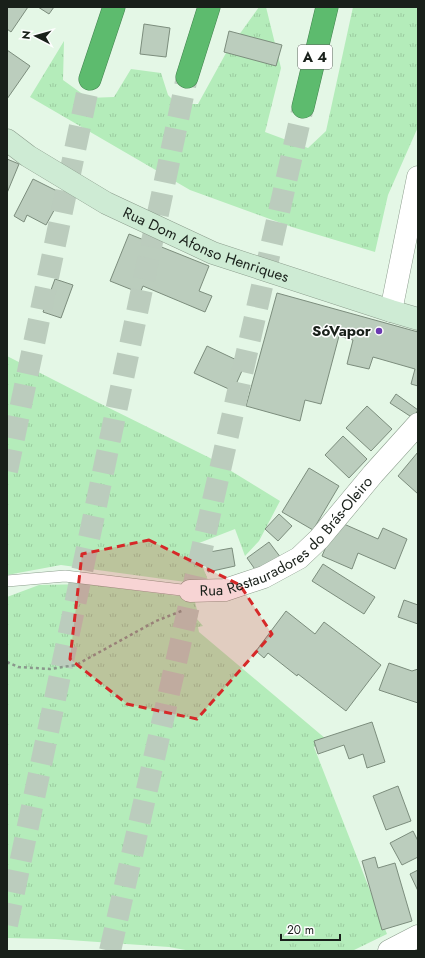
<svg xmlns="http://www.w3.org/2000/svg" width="425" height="958" font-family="Jost,sans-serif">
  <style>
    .grass { fill: url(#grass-tufts) }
    .building { fill: #bbcdbd; stroke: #7c8d7d }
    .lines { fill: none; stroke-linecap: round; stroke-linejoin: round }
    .highway-tunnel { stroke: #bbccbd; stroke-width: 22; stroke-dasharray: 22 11; stroke-linecap: butt }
    .lane-casing { stroke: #8c9d8d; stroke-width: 12 }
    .street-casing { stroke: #8c9d8d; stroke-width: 23 }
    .secondary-casing { stroke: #8c9d8d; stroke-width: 23 }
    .highway-casing { stroke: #458551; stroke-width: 23 }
    .path { stroke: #8a988c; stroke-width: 2.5; stroke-dasharray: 3 3; stroke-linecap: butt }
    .lane { stroke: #fff; stroke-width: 11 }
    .street { stroke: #fff; stroke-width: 22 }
    .secondary { stroke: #ceebd4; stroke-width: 22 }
    .highway { stroke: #5dbb6e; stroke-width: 22 }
    .marked { fill: #d62828; fill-opacity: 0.2; stroke: #d62828; stroke-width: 3; stroke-dasharray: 8 5; stroke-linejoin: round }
    .poi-dot { fill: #6a39b1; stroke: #fefefe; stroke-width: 1.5 }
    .labels { text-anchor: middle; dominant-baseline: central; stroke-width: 3; stroke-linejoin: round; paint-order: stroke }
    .shield { fill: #fefefe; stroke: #5e635e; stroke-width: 1 }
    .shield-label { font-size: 14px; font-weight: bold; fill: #19201a }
    .street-label { font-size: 15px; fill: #19201a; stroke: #fefefe }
    .poi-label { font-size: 15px; font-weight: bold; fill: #19201a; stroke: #fefefe; text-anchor: end }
  </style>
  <defs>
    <pattern id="grass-tufts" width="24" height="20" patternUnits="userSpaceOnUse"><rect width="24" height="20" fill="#b4ecba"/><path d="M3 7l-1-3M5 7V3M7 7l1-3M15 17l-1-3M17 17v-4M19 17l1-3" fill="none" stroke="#9aca9f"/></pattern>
  </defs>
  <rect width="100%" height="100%" fill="#e4f7e6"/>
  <g class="grass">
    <path d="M259 7H266L281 68 265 132 308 148 326 131 353 7H418V127L388 195 375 252 292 227 190 190 30 97 64 41 63 80 88 98 114 97 131 69 161 73 168 95 177 104H198L226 53Z"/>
    <path d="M7 356 95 401 210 458 280 501 259 541 245 556 235 529 194 545 208 580 200 584 61 565 7 575Z"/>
    <path d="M87 584 194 598 198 614 197 619 203 626 198 627 199 632 326 739 314 747 387 934 352 951H191L169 947 55 939 7 938V597L39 585Z"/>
  </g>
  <g class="building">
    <path d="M7 7H28L11 32 7 29Z"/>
    <path d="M38 7H54L49 14Z"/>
    <path d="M144 24 170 28 166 57 140 54Z"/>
    <path d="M229 31 282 45 276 66 224 52Z"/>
    <path d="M7 50 30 66 7 99Z"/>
    <path d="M7 159 19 164 7 193Z"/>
    <path d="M33 179 63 194 46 225 27 215 24 222 14 216Z"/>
    <path d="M129 234 209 266 199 291 212 296 205 312 143 286 140 293 110 281Z"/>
    <path d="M55 279 73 285 61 318 43 312Z"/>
    <path d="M277 293 418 332V386L411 384 415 369 373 357 369 369 347 364 353 340 339 336 321 404 305 400 300 421 246 406Z"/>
    <path d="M207 346 245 364 233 391 194 373Z"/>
    <path d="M396 394 418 410 413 418 390 403Z"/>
    <path d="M367 406 392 429 371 451 346 428Z"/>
    <path d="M343 436 367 459 349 478 325 455Z"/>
    <path d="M418 452V494L398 476Z"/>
    <path d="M309 468 339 486 313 530 282 512Z"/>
    <path d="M279 514 292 526 278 541 265 529Z"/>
    <path d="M337 521 378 539 383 528 407 539 395 569 358 553 352 569 322 556Z"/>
    <path d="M269 542 281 558 259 575 247 558Z"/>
    <path d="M232 548 235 566 208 572 204 553Z"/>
    <path d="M323 564 375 597 364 614 312 581Z"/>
    <path d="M404 600 418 605V624L398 617Z"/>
    <path d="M286 611 315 634 324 622 381 665 346 711 298 674 297 676 268 653 264 658 256 651Z"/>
    <path d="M389 663 412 671 418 669V703L379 690Z"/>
    <path d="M372 722 385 762 367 768 363 754 349 759 344 745 318 754 314 741Z"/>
    <path d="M398 786 411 821 386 830 373 796Z"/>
    <path d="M413 831 418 841V857L402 865 390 843Z"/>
    <path d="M375 857 378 868 395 863 412 921 382 930 362 861Z"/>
    <path d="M418 870V891L410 874Z"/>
  </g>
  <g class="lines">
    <g class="highway-tunnel">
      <path d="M7 471 90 79"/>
      <path d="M7 925 187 77"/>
      <path d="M110 951 303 107"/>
    </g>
    <g class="lane-casing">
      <path id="lane" d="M7 581 65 576 190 591"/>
    </g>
    <g class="street-casing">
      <g id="street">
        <path d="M391 311 418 177"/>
        <path id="s1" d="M190 591 225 590 264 577 299 558 319 539 373 474 418 424"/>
        <path d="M389 951 418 936"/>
      </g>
    </g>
    <g class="secondary-casing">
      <g id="secondary">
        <path id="s2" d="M7 140 28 156 106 203 213 253 391 311 418 319"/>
      </g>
    </g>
    <g class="highway-casing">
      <g id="highway">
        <path d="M187 77 209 7"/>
        <path d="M90 79 114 7"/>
        <path d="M303 107 327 7"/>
      </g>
    </g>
    <path class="path" d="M7 662 18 667 50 669 76 665 156 621 184 610"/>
    <use href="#lane" class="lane"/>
    <use href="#street" class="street"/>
    <use href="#secondary" class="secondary"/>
    <use href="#highway" class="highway"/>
  </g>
  <path class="marked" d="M149 540 240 585 272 634 197 719 127 704 70 659 82 554Z"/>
  <circle class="poi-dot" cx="379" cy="331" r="4"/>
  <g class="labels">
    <rect class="shield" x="298" y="45" width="34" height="24" rx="3"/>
    <g class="shield-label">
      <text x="315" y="57">A 4</text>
    </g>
    <g class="street-label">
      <text stroke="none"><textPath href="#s2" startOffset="226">Rua Dom Afonso Henriques</textPath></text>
      <text stroke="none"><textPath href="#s1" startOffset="116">Rua Restauradores do Brás-Oleiro</textPath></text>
    </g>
    <g class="poi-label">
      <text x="371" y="331">SóVapor</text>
    </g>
  </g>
  <rect width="425" height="958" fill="none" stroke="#19201a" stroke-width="16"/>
  <g transform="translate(36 36) rotate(276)" stroke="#fefefe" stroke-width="3" paint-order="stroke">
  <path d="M0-3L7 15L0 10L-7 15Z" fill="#19201a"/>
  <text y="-6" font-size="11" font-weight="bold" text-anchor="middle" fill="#19201a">N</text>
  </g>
  <path d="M281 934v6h59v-6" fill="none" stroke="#19201a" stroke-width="2"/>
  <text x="287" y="934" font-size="12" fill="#19201a" stroke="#fefefe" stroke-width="3" paint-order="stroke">20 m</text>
</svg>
